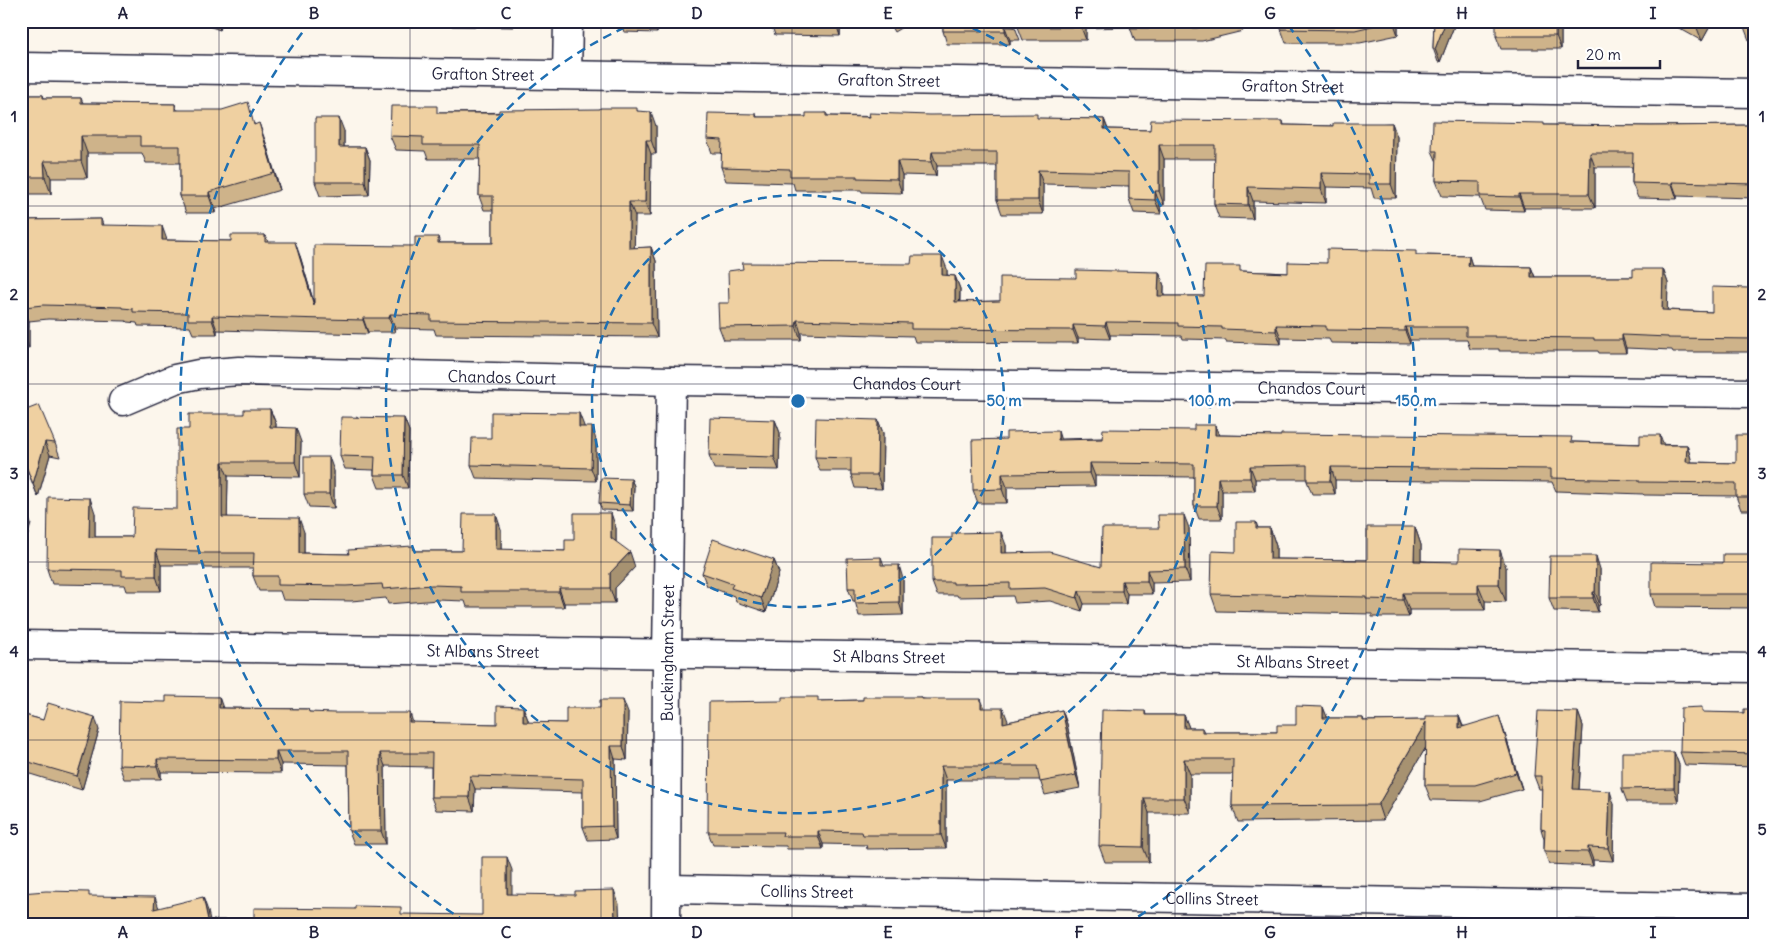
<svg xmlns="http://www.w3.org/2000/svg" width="1776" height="946" font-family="Delius,sans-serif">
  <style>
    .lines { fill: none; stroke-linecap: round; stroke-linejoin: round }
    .minor-casing { stroke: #22223b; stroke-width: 31 }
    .minor { stroke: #fff; stroke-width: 28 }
    .wall { fill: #ceb38a; stroke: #22223b }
    .shaded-wall { fill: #a79271; stroke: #22223b }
    .building { fill: #efd0a1; stroke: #22223b }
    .grid { fill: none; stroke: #22223b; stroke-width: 1; stroke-opacity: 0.55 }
    .ring { fill: none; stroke: #1f6fb2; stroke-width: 2.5; stroke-dasharray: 9 6 }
    .labels { text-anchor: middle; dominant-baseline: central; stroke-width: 4.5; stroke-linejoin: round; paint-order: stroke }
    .street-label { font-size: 16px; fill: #22223b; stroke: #fff }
    .centre { fill: #1f6fb2; stroke: #fff; stroke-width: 2.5 }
    .ring-label { font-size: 15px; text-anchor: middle; font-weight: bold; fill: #1f6fb2; stroke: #fff; stroke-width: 4.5; stroke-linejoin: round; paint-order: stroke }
    .neatline { fill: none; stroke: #22223b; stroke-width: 2 }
    .grid-label { font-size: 16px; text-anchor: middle; font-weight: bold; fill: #22223b }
  </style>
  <rect width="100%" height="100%" fill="#fcf6ec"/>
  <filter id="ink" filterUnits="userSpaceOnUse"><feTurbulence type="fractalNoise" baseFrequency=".02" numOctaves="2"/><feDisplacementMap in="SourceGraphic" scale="10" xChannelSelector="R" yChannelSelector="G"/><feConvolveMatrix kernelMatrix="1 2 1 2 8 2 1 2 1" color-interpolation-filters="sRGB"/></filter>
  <g filter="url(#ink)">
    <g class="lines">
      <g class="minor-casing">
        <g id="minor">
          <path id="s1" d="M21 67 1755 93"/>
          <path d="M567 74 568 21"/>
          <path id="s2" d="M123 401 175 379 199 374 239 371 671 381 1755 393"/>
          <path id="s3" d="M21 645 1755 668"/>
          <path id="s4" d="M668 889 1755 908"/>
          <path id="s5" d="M666 925 667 655 671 381"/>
        </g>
      </g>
      <use href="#minor" class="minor"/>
    </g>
    <g class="wall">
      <path d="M194 21H223L220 30Z"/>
      <path d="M298 21H333V25L299 24Z"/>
      <path d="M443 21H513V27L445 26Z"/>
      <path d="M620 21H657V33L624 32Z"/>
      <path d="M770 21H841L840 36 775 35Z"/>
      <path d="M888 21H912L894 32Z"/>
      <path d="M943 21 1015 27 1020 40H1010V44H947L943 31Z"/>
      <path d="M1018 21H1240L1243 31 1202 41H1135L1130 27 1086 28V40H1023L1018 27Z"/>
      <path d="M1271 21H1281L1272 23Z"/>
      <path d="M1398 21V35L1360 43H1286L1281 29Z"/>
      <path d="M1434 21H1456L1440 62H1438L1433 48Z"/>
      <path d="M1561 21V49H1501L1496 36Z"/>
      <path d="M1667 21H1713L1702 41 1668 22Z"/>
      <path d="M1755 21V40H1749L1744 27Z"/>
      <path d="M21 95H43L44 98H81L83 103 175 104 177 110 255 124 265 140 280 190 215 209V213H186L180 196V163H146L142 153H87V178H51V194H21Z"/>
      <path d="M638 111 656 126V154H651L650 216H635L634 248 651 247 656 261 657 337 436 335 434 329 395 328V332H368V334L217 330V334H193L190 327 138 326 137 323 127 322 126 321 48 319 29 321V348L21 347V220L101 219 103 225 167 240 231 241 265 235 268 242 300 256 314 303 415 246 438 237 440 243H493V210H484L479 196 480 159H428L425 151 396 150 390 136 439 113Z"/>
      <path d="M826 113 828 116 1104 119 1108 129 1150 130 1283 121 1284 125 1333 126 1392 123 1397 137 1396 198H1374L1371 188 1326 187V203L1253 201V219L1219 218 1214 204 1215 159H1164V205H1160L1161 214 1134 213 1129 199V186L1043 184V214H1002L997 200V166H937L936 176 902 175V193L862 192 861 190H795L793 183 726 181 721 167 722 153H712L707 139 756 114 757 117H806Z"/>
      <path d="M1545 125 1651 126 1755 125V198L1677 196V199L1638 198 1632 183V167H1595V208H1524V211L1485 210 1480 197 1442 196 1436 181 1437 162 1432 151Z"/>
      <path d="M344 131V147H365L370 160 369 195 320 196 315 182Z"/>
      <path d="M1418 255 1469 256 1472 266 1531 267 1535 277H1633L1663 269 1668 283 1667 310 1712 312 1752 294H1755V352H1673L1672 350 1626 348V353H1599L1598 351H1499V349H1470L1467 340H1410V344L1331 343 1329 339 1281 338V344L1226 342V340L1183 339 1182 336 1110 335V339L1078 338V343L915 342 913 336 801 333V340H724L719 327 729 303 947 269V275L955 276 960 289V302L1000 301 1076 278 1159 272 1164 286V296H1204L1242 271 1288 273 1327 263Z"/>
      <path d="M270 409 276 424V428L301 442 300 477 228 476 227 517 304 532V553L349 554 415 551H462L501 529V550L565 551 574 540 616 528V542L635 567 615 588V603H564V607H467L465 601 438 600 388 604 386 598 351 601 283 600 280 591H259L253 576V568H205L204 565H161V591H127L125 585 52 584 47 569 95 513V537H132L177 509 189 429 244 414Z"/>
      <path d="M21 412 55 443 60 457 50 455 38 497 21 455Z"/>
      <path d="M404 418 409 431 408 488H379L374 475V470L345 469 340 456Z"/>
      <path d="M775 420 780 433 779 470 714 469 709 455Z"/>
      <path d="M878 420 883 433 882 489 855 488 851 475V471H820L815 457Z"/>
      <path d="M584 426V427L596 440V481L476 478 471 465 491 438Z"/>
      <path d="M1219 435 1573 442 1687 445 1691 459V462L1736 463 1755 435V510H1741L1736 496 1644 495 1643 494 1556 491 1552 482 1335 480V494H1312L1307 481V479H1255V491H1222V519H1199L1194 506V477L1095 476V486L1007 487V503H978L973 490 1061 439Z"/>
      <path d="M334 471V508L309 507 304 494Z"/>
      <path d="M631 479 634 486 633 511 602 510 599 503Z"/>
      <path d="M1256 522 1258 528H1270L1276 546V559L1367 560 1415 527 1421 545V561L1506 567V602L1485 601V610H1409V617H1372V614L1217 611 1211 594 1236 552Z"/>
      <path d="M1189 528 1190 582 1152 583V594H1127L1126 604H1084L1082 611 1050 601 1015 603 1013 596 958 597 957 595H937L932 582 1006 545V553L1101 567Z"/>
      <path d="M1755 554V608L1655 607 1651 594 1723 563Z"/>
      <path d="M881 557 884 565 903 579V615L859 616 855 601H853L848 588Z"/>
      <path d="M774 560 779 573 766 612 736 602 734 596 707 586 702 573Z"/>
      <path d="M1600 569V605L1598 606V612L1554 611 1549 598Z"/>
      <path d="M219 697 222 708 308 709 309 712 413 723 497 724 523 707 528 720V723H566L628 713 627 760 615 759 616 839 588 840 583 827V792L475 789 474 811 436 810 431 797V767L385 766 386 844H354L349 831 348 765 281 764V773L161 772V779H124L119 765 166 702Z"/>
      <path d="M922 697 923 699 984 708 1008 722 1062 710 1067 724 1080 788 1045 795 1040 780H946V848L867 849 866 845 823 844V849H787L786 846 713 845 708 832 819 701 863 700Z"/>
      <path d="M1323 707 1327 718H1363L1364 721 1426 720 1459 716 1463 726 1504 731 1522 789 1480 801 1431 800 1425 785 1426 747 1383 820 1238 822 1232 806 1233 774H1190V813H1149V862H1105L1099 846 1145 711 1146 715H1184L1189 728H1202L1204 732H1277L1296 725Z"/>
      <path d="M1755 709V767L1685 765 1680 752 1703 713H1744Z"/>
      <path d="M1578 712 1583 726 1579 790 1614 804 1613 861 1593 860V866L1549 864 1544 851V839L1541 829 1542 789H1539L1534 776Z"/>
      <path d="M21 714 43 720 99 730 82 790 27 773 21 794Z"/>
      <path d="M1674 752 1679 765 1678 802H1627L1622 789Z"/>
    </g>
    <g class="shaded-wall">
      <path d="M217 21H223L220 30Z"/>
      <path d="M653 21H657V33Z"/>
      <path d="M835 21H841L840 36Z"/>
      <path d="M1081 21H1083L1086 28V40L1081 27Z"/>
      <path d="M1393 21H1398V35Z"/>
      <path d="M1446 21H1456L1440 62 1435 49Z"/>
      <path d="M1556 21H1561V49L1556 36Z"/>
      <path d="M1700 21H1713L1702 41 1697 28Z"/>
      <path d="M1005 27 1010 40V44L1005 31Z"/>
      <path d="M651 112 656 126V154L651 140Z"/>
      <path d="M339 118 344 131V160L339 147Z"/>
      <path d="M1104 119 1109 133 1104 129Z"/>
      <path d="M259 123 265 140 280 190 274 173Z"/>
      <path d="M1392 123 1397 137 1396 198 1391 184Z"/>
      <path d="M81 136 87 153V178L81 161Z"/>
      <path d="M646 140 651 154 650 216 645 202Z"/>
      <path d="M1159 145 1164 159V205L1159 191Z"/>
      <path d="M365 147 370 160 369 195 365 182Z"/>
      <path d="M932 152 937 166 936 176 931 162Z"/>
      <path d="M1590 153 1595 167V208L1589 194Z"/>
      <path d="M44 161 51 178V194L45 177Z"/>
      <path d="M897 161 902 175V193L897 179Z"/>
      <path d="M1038 170 1043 184V214L1038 200Z"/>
      <path d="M1321 173 1326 187V203L1321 189Z"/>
      <path d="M1672 182 1677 196V199L1672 184Z"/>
      <path d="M1248 187 1253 201V219L1248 205Z"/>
      <path d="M1155 191 1160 205 1161 214 1155 200Z"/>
      <path d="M209 192 215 209V213L209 196Z"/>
      <path d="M1519 194 1524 208V211L1519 197Z"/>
      <path d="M629 202 635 216 634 262 629 248Z"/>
      <path d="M162 226 167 240V254L162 240Z"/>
      <path d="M295 242 300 256 319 320 314 306Z"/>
      <path d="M651 247 656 261 657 337 651 323Z"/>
      <path d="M942 256 947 269V288L942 275Z"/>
      <path d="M1469 256 1473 269 1468 266Z"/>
      <path d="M1531 267 1536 280 1531 277Z"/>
      <path d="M1663 269 1668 283 1667 323 1662 310Z"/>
      <path d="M1159 272 1164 286 1163 309 1158 296Z"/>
      <path d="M955 276 960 289 959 315 955 302Z"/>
      <path d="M24 307 29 321V348L23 334Z"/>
      <path d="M390 314 395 328V332L389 318Z"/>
      <path d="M212 316 217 330V334L212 320Z"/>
      <path d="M363 318 368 332V334L363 320Z"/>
      <path d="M797 320 801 333V340L796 326Z"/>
      <path d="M1106 322 1110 335V339L1105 326Z"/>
      <path d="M1073 325 1078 338V343L1073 330Z"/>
      <path d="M1276 325 1281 338V344L1276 331Z"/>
      <path d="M1405 327 1410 340V344L1405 331Z"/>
      <path d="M1622 335 1626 348V353L1622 340Z"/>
      <path d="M270 409 276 424 275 442 270 427Z"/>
      <path d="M579 413 584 426V440L579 427Z"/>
      <path d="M404 418 409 431 408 488 403 475Z"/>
      <path d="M775 420 780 433 779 470 774 457Z"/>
      <path d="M878 420 883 433 882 489 877 475Z"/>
      <path d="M1215 425 1220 438 1215 435Z"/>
      <path d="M592 427 596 440V481L591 468Z"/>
      <path d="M296 428 301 442 300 477 295 462Z"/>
      <path d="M1058 431 1062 444 1058 440Z"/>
      <path d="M1660 435 1665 448 1660 445Z"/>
      <path d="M45 442 50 455 38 497 33 484Z"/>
      <path d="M1687 445 1691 459V475L1686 462Z"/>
      <path d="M329 457 334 471V508L329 494Z"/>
      <path d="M222 462 228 476 227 531 222 517Z"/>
      <path d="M1090 463 1095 476V486L1090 473Z"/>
      <path d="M1250 466 1255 479V491L1250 478Z"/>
      <path d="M1331 467 1335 480V494L1330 481Z"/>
      <path d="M1002 474 1007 487V503L1002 489Z"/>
      <path d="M1218 478 1222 491V519L1217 506Z"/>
      <path d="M631 479 634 486 633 511 630 505Z"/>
      <path d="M90 498 95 513V552L89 537Z"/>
      <path d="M26 511 31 524 21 558V528Z"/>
      <path d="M611 513 616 528V552L611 538Z"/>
      <path d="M496 514 501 529V564L496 549Z"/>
      <path d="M1184 515 1189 528 1190 582 1185 569Z"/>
      <path d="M299 518 304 532V568L299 553Z"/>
      <path d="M1415 527 1421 545V578L1414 561Z"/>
      <path d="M1270 528 1276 546V577L1270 559Z"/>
      <path d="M1001 532 1006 545V566L1001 553Z"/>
      <path d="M156 550 161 565V591L156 576Z"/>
      <path d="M1500 550 1506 567V602L1499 584Z"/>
      <path d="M630 552 635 567 615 588V603L610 588V573Z"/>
      <path d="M1596 556 1600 569V605L1595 592Z"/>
      <path d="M774 560 779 573 766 612 761 598Z"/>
      <path d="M899 565 903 579V615L899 602Z"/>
      <path d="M1147 570 1152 583V594L1147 581Z"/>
      <path d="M1122 581 1127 594 1126 604 1122 591Z"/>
      <path d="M1478 584 1485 601V610L1478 593Z"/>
      <path d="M559 588 564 603V607L559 592Z"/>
      <path d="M1079 591 1084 604 1082 611 1077 598Z"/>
      <path d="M1593 592 1598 606V612L1593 598Z"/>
      <path d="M1403 593 1409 610V617L1403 600Z"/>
      <path d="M219 697 224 711 219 708Z"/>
      <path d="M981 699 986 712 981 708Z"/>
      <path d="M623 700 628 713 627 760 623 746Z"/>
      <path d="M523 707 528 720V736L523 722Z"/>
      <path d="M1323 707 1329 722 1323 718Z"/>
      <path d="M1003 708 1008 721V736L1003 723Z"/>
      <path d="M1062 710 1067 724 1080 788 1076 775Z"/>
      <path d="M1578 712 1583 726 1578 803 1573 789Z"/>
      <path d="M410 713 414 726 409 722Z"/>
      <path d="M1184 715 1190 730 1184 728Z"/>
      <path d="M1459 716 1464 731 1459 728Z"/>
      <path d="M1499 716 1504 731 1522 789 1516 773Z"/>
      <path d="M95 717 99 730 82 790 77 776Z"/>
      <path d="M1426 722 1432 737 1383 820 1378 805Z"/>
      <path d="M611 746 615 759 616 839 612 826Z"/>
      <path d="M276 751 281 764V773L276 760Z"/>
      <path d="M1674 752 1679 765 1678 802 1674 788Z"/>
      <path d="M380 753 385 766 386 844 381 831Z"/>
      <path d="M157 759 161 772V779L157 766Z"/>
      <path d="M1184 759 1190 774V813L1184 798Z"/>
      <path d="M22 760 27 773 21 794V764Z"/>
      <path d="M941 766 946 780V848L941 835Z"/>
      <path d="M470 776 475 789 474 811 469 797Z"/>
      <path d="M1610 791 1614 804 1613 861 1608 848Z"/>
      <path d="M1144 798 1149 813V862L1143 847Z"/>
      <path d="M818 831 823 844V849L818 836Z"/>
      <path d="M1588 847 1593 860V866L1588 852Z"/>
      <path d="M507 857 512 870V908L507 894Z"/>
      <path d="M614 890 619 904 620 925H615Z"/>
      <path d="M155 897 160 911 154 909Z"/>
      <path d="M203 897 208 911 211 925 208 920Z"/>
    </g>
    <g class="building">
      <path d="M943 21H1012L1015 27H1005V31H943Z"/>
      <rect x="1018" y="21" width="63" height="6"/>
      <path d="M1130 21H1223L1197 28H1130Z"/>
      <path d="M1281 21H1393L1355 30 1281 29Z"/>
      <path d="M1434 21H1446L1435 49 1433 48Z"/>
      <rect x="1496" y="21" width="60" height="15"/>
      <path d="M1685 21H1700L1697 28Z"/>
      <rect x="1744" y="21" width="11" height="6"/>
      <path d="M21 95H43V98H81V103L175 104V110H222L248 102 254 125 259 123 274 173 209 192V196H180V146H140V136H81V161H44L45 177H21Z"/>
      <path d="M391 106H437V113H499V110L600 109V108H637V111L651 112V140H646L645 202H629V248L651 247V323L431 321V315L390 314 389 318H363V320L212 316V320H188V313L133 312V309L122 308V307L43 305 24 307 23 334H21V220L101 219V225L162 226V240L231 241V235H265V242H295L314 306V245L415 246V237H438V243H493V196H479L480 145H423V137L390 136Z"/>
      <path d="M708 113 756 114V117H806V113H826V116L870 117 869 113 930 115 1037 114V118L1104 119V129L1150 130 1151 120 1283 121V125L1333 126V123H1392L1391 184H1369V174L1321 173V189L1248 187V205L1214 204 1215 145H1159V191H1155V200L1129 199V172L1038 170V200H997V152H932L931 162 897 161V179L857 178V176H790V169L721 167 722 140 707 139Z"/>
      <path d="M315 118H339V147H365V182H315Z"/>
      <path d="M1433 121 1544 123V125L1651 126 1755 125V184L1672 182V184L1632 183 1633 153H1590L1589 194H1519V197L1480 196V182L1436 181 1437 151H1432Z"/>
      <path d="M1327 249 1416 251V255L1469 256 1468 266 1531 267V277H1633V269H1663L1662 310 1712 312V287L1749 288V295L1755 294V339L1668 338V337L1622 335V340H1594V338L1495 337V336H1466V327H1405V331L1326 330V326L1276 325V331L1222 329V327L1178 326V323L1106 322 1105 326 1073 325V330L911 329V323L797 320 796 326 719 327 718 303H729L728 271 743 269 742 263 911 264 912 256H942V275L955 276V302L1000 301V277L1076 278V270L1159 272 1158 296H1204L1205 266H1240V271L1288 273V262L1327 263Z"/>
      <path d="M39 405 55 443 45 442 33 484 21 453V412Z"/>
      <path d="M244 409H270V427L296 428 295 462H222V517L299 518V553L349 554 348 550 413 546 414 551H462L463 514H496V549L565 551V540H574V513H611V538L630 552 610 573V588H559V592H461V586L432 585 383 589 382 584 346 586 278 585V576H253L254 553H199L200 551 156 550V576H122V570L47 569 48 497 90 498 89 537H132L133 508 177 509V429H189V414H244Z"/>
      <path d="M491 412 579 413V427H592L591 468 471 465 472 438H491Z"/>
      <path d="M341 417 404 418 403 475H374L375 457 340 456Z"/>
      <path d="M710 418 775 420 774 457 709 455Z"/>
      <path d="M816 418 878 420 877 475H851V458L815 457Z"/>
      <path d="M1194 425H1215V435L1281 436V434L1572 437 1571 442 1640 444V435H1660V445H1687L1686 462 1736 463V435H1755V497H1736V483L1639 482V480L1551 478V469L1331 467 1330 481H1307V465L1250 466V478H1218L1217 506H1194V464L1090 463V473L1002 474V489L973 490 972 440 1006 439V432L1058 431V440L1102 439 1103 429 1194 430Z"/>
      <rect x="304" y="457" width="25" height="37"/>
      <path d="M601 478 631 479 630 505 599 503Z"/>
      <path d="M21 510 26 511 21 528Z"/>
      <path d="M1158 515H1184L1185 569 1147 570V581H1122V591H1079L1077 598 1045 588 1010 589V583L953 584V582H932V538H952V533L1001 532V553L1050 552 1101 567 1102 528H1159Z"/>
      <path d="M1236 522H1256V528H1270V559L1367 560V527H1415L1414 561 1459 562V549L1500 550 1499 584H1478V593H1403V600L1366 599V597L1211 594 1212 551 1236 552Z"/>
      <path d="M713 539 774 560 761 598 731 588 733 584 702 573Z"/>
      <path d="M1723 554H1755V594H1651V562L1723 563Z"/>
      <path d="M1550 556H1596L1595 592H1593V598H1549Z"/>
      <path d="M881 557V565H899V602L855 603V588H848L847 558Z"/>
      <path d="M166 696 219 697V708L308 709 309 712 334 713H410L409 722 497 724V706L523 707V722L566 723V708H600V700H623V746H611L612 826 583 827V779L470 776 469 797H431L432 753H380L381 831H349L348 751H276V760L157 759V766L119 765 120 701 166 702Z"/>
      <path d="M782 697H818V701L863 700V697H922V699H981V708H1003V723L1062 710 1076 775 1040 782 1037 766H941V835H863L862 832 818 831V836H782L783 832H708L709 702 782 701Z"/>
      <path d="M48 703 95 717 77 776 22 760 21 764V714L43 720Z"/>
      <path d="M1296 706 1323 707V718H1363V721L1426 720V716H1459V728L1499 716 1516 773 1475 785H1425L1426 722 1378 805 1232 806 1233 759H1184V798H1144L1143 847 1099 846 1102 710 1145 711V715H1184V728H1202V732H1277V725H1296Z"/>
      <path d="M1702 707V712L1744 713V709H1755V754L1680 752 1681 708Z"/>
      <path d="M1538 711 1578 712 1573 789 1610 791 1608 848 1588 847V852L1544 851 1545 830 1541 829 1542 776H1534Z"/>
      <path d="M1622 752H1674V788L1622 789Z"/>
      <path d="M482 857H507V894L575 895V891L614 890 615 925H21V893L46 891 89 892V896L155 897 154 909 203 897 208 920H254V908L355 909V906L401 907V914L482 915Z"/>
    </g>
  </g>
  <path class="grid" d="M219 21V925M410 21V925M601 21V925M792 21V925M984 21V925M1175 21V925M1366 21V925M1557 21V925M21 206H1755M21 384H1755M21 562H1755M21 740H1755"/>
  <g class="ring">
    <circle cx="798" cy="401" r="206"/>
    <path d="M959 22A412 412 0 1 1 637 22"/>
    <path d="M466 922A618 618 0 0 1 308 25M1288 25A618 618 0 0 1 1130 922"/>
  </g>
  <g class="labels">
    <g class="street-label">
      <text stroke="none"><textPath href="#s1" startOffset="462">Grafton Street</textPath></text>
      <text stroke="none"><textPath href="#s1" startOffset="868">Grafton Street</textPath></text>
      <text stroke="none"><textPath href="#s1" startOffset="1272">Grafton Street</textPath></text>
      <text stroke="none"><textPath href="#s2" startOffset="384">Chandos Court</textPath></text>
      <text stroke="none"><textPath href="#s2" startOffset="789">Chandos Court</textPath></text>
      <text stroke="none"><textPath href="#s2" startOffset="1194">Chandos Court</textPath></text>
      <text stroke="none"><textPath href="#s3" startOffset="462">St Albans Street</textPath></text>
      <text stroke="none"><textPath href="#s5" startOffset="272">Buckingham Street</textPath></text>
      <text stroke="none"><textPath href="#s3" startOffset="868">St Albans Street</textPath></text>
      <text stroke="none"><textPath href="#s3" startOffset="1272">St Albans Street</textPath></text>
      <text stroke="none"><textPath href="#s4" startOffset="139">Collins Street</textPath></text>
      <text stroke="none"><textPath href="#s4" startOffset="544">Collins Street</textPath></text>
    </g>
  </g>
  <circle cx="798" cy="401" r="8" class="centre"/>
  <g class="ring-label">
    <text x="1004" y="406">50 m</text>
    <text x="1210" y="406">100 m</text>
    <text x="1416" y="406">150 m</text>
  </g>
  <rect width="1776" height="946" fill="none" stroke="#fff" stroke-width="55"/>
  <path d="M1578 60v8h82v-8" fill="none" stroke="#22223b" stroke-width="2.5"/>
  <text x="1586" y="60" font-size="15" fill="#22223b" stroke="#ffffff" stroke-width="4" paint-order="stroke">20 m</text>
  <rect x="28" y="28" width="1720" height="890" class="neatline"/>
  <g class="grid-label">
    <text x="123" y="19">A</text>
    <text x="314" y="19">B</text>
    <text x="506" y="19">C</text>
    <text x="697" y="19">D</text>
    <text x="888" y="19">E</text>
    <text x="1079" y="19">F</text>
    <text x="1270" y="19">G</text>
    <text x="1462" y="19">H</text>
    <text x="1653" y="19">I</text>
    <text x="14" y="122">1</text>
    <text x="1762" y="122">1</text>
    <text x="14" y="300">2</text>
    <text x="1762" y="300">2</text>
    <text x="14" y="479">3</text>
    <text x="1762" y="479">3</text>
    <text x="14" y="657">4</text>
    <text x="1762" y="657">4</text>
    <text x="14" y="835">5</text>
    <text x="1762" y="835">5</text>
    <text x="123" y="938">A</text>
    <text x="314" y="938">B</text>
    <text x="506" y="938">C</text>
    <text x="697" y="938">D</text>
    <text x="888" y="938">E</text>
    <text x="1079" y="938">F</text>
    <text x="1270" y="938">G</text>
    <text x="1462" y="938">H</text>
    <text x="1653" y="938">I</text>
  </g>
</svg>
